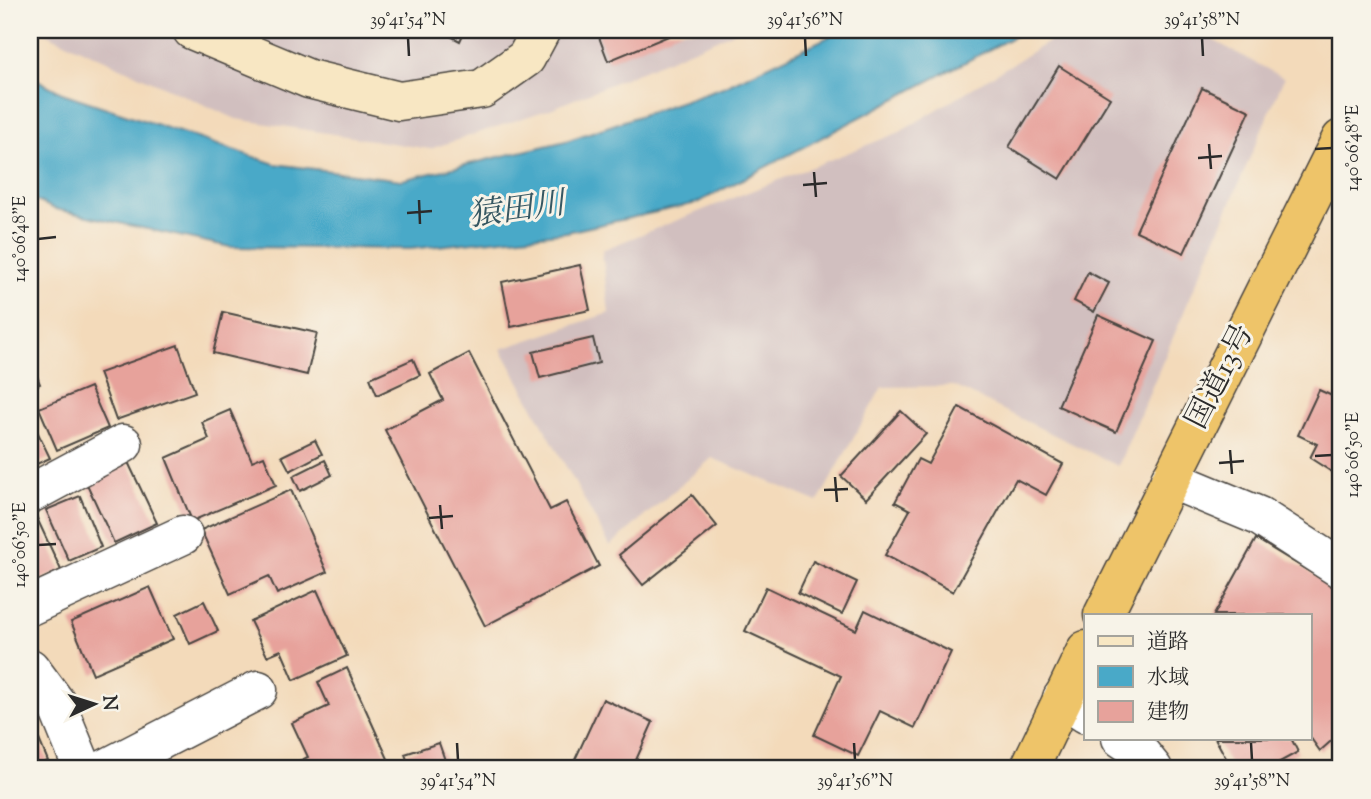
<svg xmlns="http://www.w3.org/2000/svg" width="1371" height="799" font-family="'Sorts Mill Goudy','Noto Serif JP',serif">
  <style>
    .industrial { fill: #d1bfbf }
    .water { fill: #49a9c8; stroke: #3a6a7a; stroke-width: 2 }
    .building { fill: #e7a29b }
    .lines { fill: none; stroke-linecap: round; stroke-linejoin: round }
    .street-casing { stroke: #494540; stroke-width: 41 }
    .secondary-casing { stroke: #494540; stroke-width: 41 }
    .highway-casing { stroke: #494540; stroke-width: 41 }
    .street { stroke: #fff; stroke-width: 38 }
    .secondary { stroke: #f8e7c3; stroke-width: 38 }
    .highway { stroke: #eec469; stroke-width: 38 }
    .ticks { fill: none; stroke: #2b2b2b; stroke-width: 2.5 }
    .labels { text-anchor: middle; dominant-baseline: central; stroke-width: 6; stroke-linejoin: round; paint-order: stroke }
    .street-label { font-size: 30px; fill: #2b2b2b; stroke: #f7f3e8 }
    .water-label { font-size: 32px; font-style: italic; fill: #365762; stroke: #f7f3e8 }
    .neatline { fill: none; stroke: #2b2b2b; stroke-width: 2.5 }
    .ticks-label { font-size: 18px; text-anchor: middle; fill: #2b2b2b }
  </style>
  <rect width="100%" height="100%" fill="#f7f3e8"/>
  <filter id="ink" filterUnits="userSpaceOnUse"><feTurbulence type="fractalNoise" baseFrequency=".0143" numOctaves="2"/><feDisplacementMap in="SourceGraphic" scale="14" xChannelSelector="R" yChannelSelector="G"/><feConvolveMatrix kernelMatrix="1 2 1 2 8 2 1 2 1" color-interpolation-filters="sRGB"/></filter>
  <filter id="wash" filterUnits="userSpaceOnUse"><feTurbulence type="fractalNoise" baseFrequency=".00686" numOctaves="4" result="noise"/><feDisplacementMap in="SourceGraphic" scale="28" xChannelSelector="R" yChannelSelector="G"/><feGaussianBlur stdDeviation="1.57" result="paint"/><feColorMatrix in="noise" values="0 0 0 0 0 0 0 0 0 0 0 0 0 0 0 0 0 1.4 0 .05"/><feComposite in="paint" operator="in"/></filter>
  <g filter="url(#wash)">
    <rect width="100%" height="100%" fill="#f3daba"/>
    <g class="industrial">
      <path d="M38 30H739L553 108 430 149 236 119Z"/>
      <path d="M1068 30H1194L1284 78 1118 466 954 386 882 387 818 502 712 458 610 546 501 349 609 313 602 250 900 132Z"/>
    </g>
    <path class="water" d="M843 30H1026L697 203 567 232 410 249 230 247 55 209 30 198V76L62 93 275 164 402 180 566 141 723 87Z"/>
    <g id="blocks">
      <g class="building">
        <path d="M439 30H465L460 41Z"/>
        <path d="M602 30H683L608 61 599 37Z"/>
        <path d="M1059 66 1110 98 1060 179 1009 147Z"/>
        <path d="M1202 88 1250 111 1184 253 1136 231Z"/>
        <path d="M580 265 590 310 511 327 502 282Z"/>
        <path d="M1088 272 1109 283 1094 312 1074 301Z"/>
        <path d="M223 312 317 333 307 375 213 353Z"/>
        <path d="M1098 315 1156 341 1116 432 1058 406Z"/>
        <path d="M593 338 599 363 540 378 533 352Z"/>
        <path d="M178 345 195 392 116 420 99 373Z"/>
        <path d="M469 353 550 510 566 502 599 566 485 626 385 430 443 400 430 374Z"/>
        <path d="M30 358 40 384 30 388Z"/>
        <path d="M413 359 420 375 377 395 370 378Z"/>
        <path d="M90 387 108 428 57 450 39 408Z"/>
        <path d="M1319 390 1341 400V456L1332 472 1310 458 1317 444 1298 435Z"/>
        <path d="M959 407 1063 464 1046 495 1016 479 953 592 885 555 910 510 895 502 918 459 928 464Z"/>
        <path d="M230 410 252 461 264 456 276 485 192 521 166 458 209 439 202 422Z"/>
        <path d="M901 411 926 434 866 499 841 476Z"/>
        <path d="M36 429 50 458 30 467V432Z"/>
        <path d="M315 440 322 454 290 471 282 456Z"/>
        <path d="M325 460 332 475 300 491 293 476Z"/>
        <path d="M128 462 157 523 114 543 86 482Z"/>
        <path d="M291 490 327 572 277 594 269 576 230 594 201 530Z"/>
        <path d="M692 495 717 526 643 585 619 555Z"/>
        <path d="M80 496 101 547 69 561 46 510Z"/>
        <path d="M35 514 61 570 30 585V517Z"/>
        <path d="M1256 539 1341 591V732L1320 751 1310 737V615H1214Z"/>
        <path d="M813 561 857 582 842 614 798 593Z"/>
        <path d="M150 587 173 639 93 674 71 622Z"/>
        <path d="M766 587 856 630 865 610 951 652 915 728 880 711 858 756 814 735 841 676 745 631Z"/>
        <path d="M317 590 347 656 294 680 281 650 267 656 250 621Z"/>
        <path d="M204 601 218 631 190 644 177 614Z"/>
        <path d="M347 668 389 761 370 769H282L308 757 292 723 329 706 318 682Z"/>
        <path d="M603 699 653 722 632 769H585L573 764Z"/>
        <path d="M30 718 48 761 30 768Z"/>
        <path d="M1215 738H1291L1298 752 1267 769H1232Z"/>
        <path d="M439 743 448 769H410L405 754Z"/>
      </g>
    </g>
  </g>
  <g filter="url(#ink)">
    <use href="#blocks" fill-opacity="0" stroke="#494540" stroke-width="2"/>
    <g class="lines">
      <g class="street-casing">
        <g id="street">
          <path d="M1170 479 1259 516 1341 569"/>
          <path d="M30 494 123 444"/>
          <path d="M30 606 183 535"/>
          <path d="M30 668 56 703 83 769"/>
          <path d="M1062 698 1086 714"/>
          <path d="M1121 738 1136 748 1153 769"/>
          <path d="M105 769 258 690"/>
        </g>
      </g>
      <g class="secondary-casing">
        <path id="secondary" d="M192 30 309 79 399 101 482 89 526 58 541 30"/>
      </g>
      <g class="highway-casing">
        <g id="highway">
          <path d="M1103 615 1341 139"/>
          <path d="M1029 769 1086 650"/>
        </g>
      </g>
      <use href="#street" class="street"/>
      <use href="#secondary" class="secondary"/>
      <use href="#highway" class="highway"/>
    </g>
  </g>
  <path class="ticks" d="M408 38 409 56M805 38 806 56M1202 38 1203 56M1209 144 1211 169M1315 149 1332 148M1198 158 1222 156M814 172 816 197M803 185 827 183M419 200 420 224M407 213 432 211M38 239 56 237M1230 450 1232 474M1315 456 1332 455M1219 463 1244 461M835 477 837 502M824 490 848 489M440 505 442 529M429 518 453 516M38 545 56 544M457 743 458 760M854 743 855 760M1251 743 1252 760"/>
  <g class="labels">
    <g class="street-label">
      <text transform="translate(1221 377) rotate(-63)">国道13号</text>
    </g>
    <g class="water-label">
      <text transform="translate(517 211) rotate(-8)">猿田川</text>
    </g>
  </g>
  <rect width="1371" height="799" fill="none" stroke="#f7f3e8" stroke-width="77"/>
  <rect x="1084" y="614" width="228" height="126" fill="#f7f3e8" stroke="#a5a39c" stroke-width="2"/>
  <rect x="1098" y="636" width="35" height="10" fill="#f8e7c3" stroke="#a5a39c" stroke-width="2"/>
  <text x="1147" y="648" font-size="21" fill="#2b2b2b">道路</text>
  <rect x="1098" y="666" width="35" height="21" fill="#49a9c8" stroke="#a5a39c" stroke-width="2"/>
  <text x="1147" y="684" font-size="21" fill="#2b2b2b">水域</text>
  <rect x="1098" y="701" width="35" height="21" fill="#e7a29b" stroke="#a5a39c" stroke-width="2"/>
  <text x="1147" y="718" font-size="21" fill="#2b2b2b">建物</text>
  <g transform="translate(94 704) rotate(86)" stroke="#f7f3e8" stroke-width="5" paint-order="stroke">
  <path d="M0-5L12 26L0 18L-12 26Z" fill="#2b2b2b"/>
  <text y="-10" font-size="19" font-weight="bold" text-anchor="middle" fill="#2b2b2b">N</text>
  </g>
  <rect x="38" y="38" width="1294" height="722" class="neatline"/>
  <g class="ticks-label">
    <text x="408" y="25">39°41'54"N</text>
    <text x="805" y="25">39°41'56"N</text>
    <text x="1202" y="25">39°41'58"N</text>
    <text transform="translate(1352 148) rotate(-90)" y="6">140°06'48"E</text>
    <text transform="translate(19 239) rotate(-90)" y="6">140°06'48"E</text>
    <text transform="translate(1352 455) rotate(-90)" y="6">140°06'50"E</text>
    <text transform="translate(19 545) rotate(-90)" y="6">140°06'50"E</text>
    <text x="458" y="786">39°41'54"N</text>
    <text x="855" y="786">39°41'56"N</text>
    <text x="1252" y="786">39°41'58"N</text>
  </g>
</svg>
